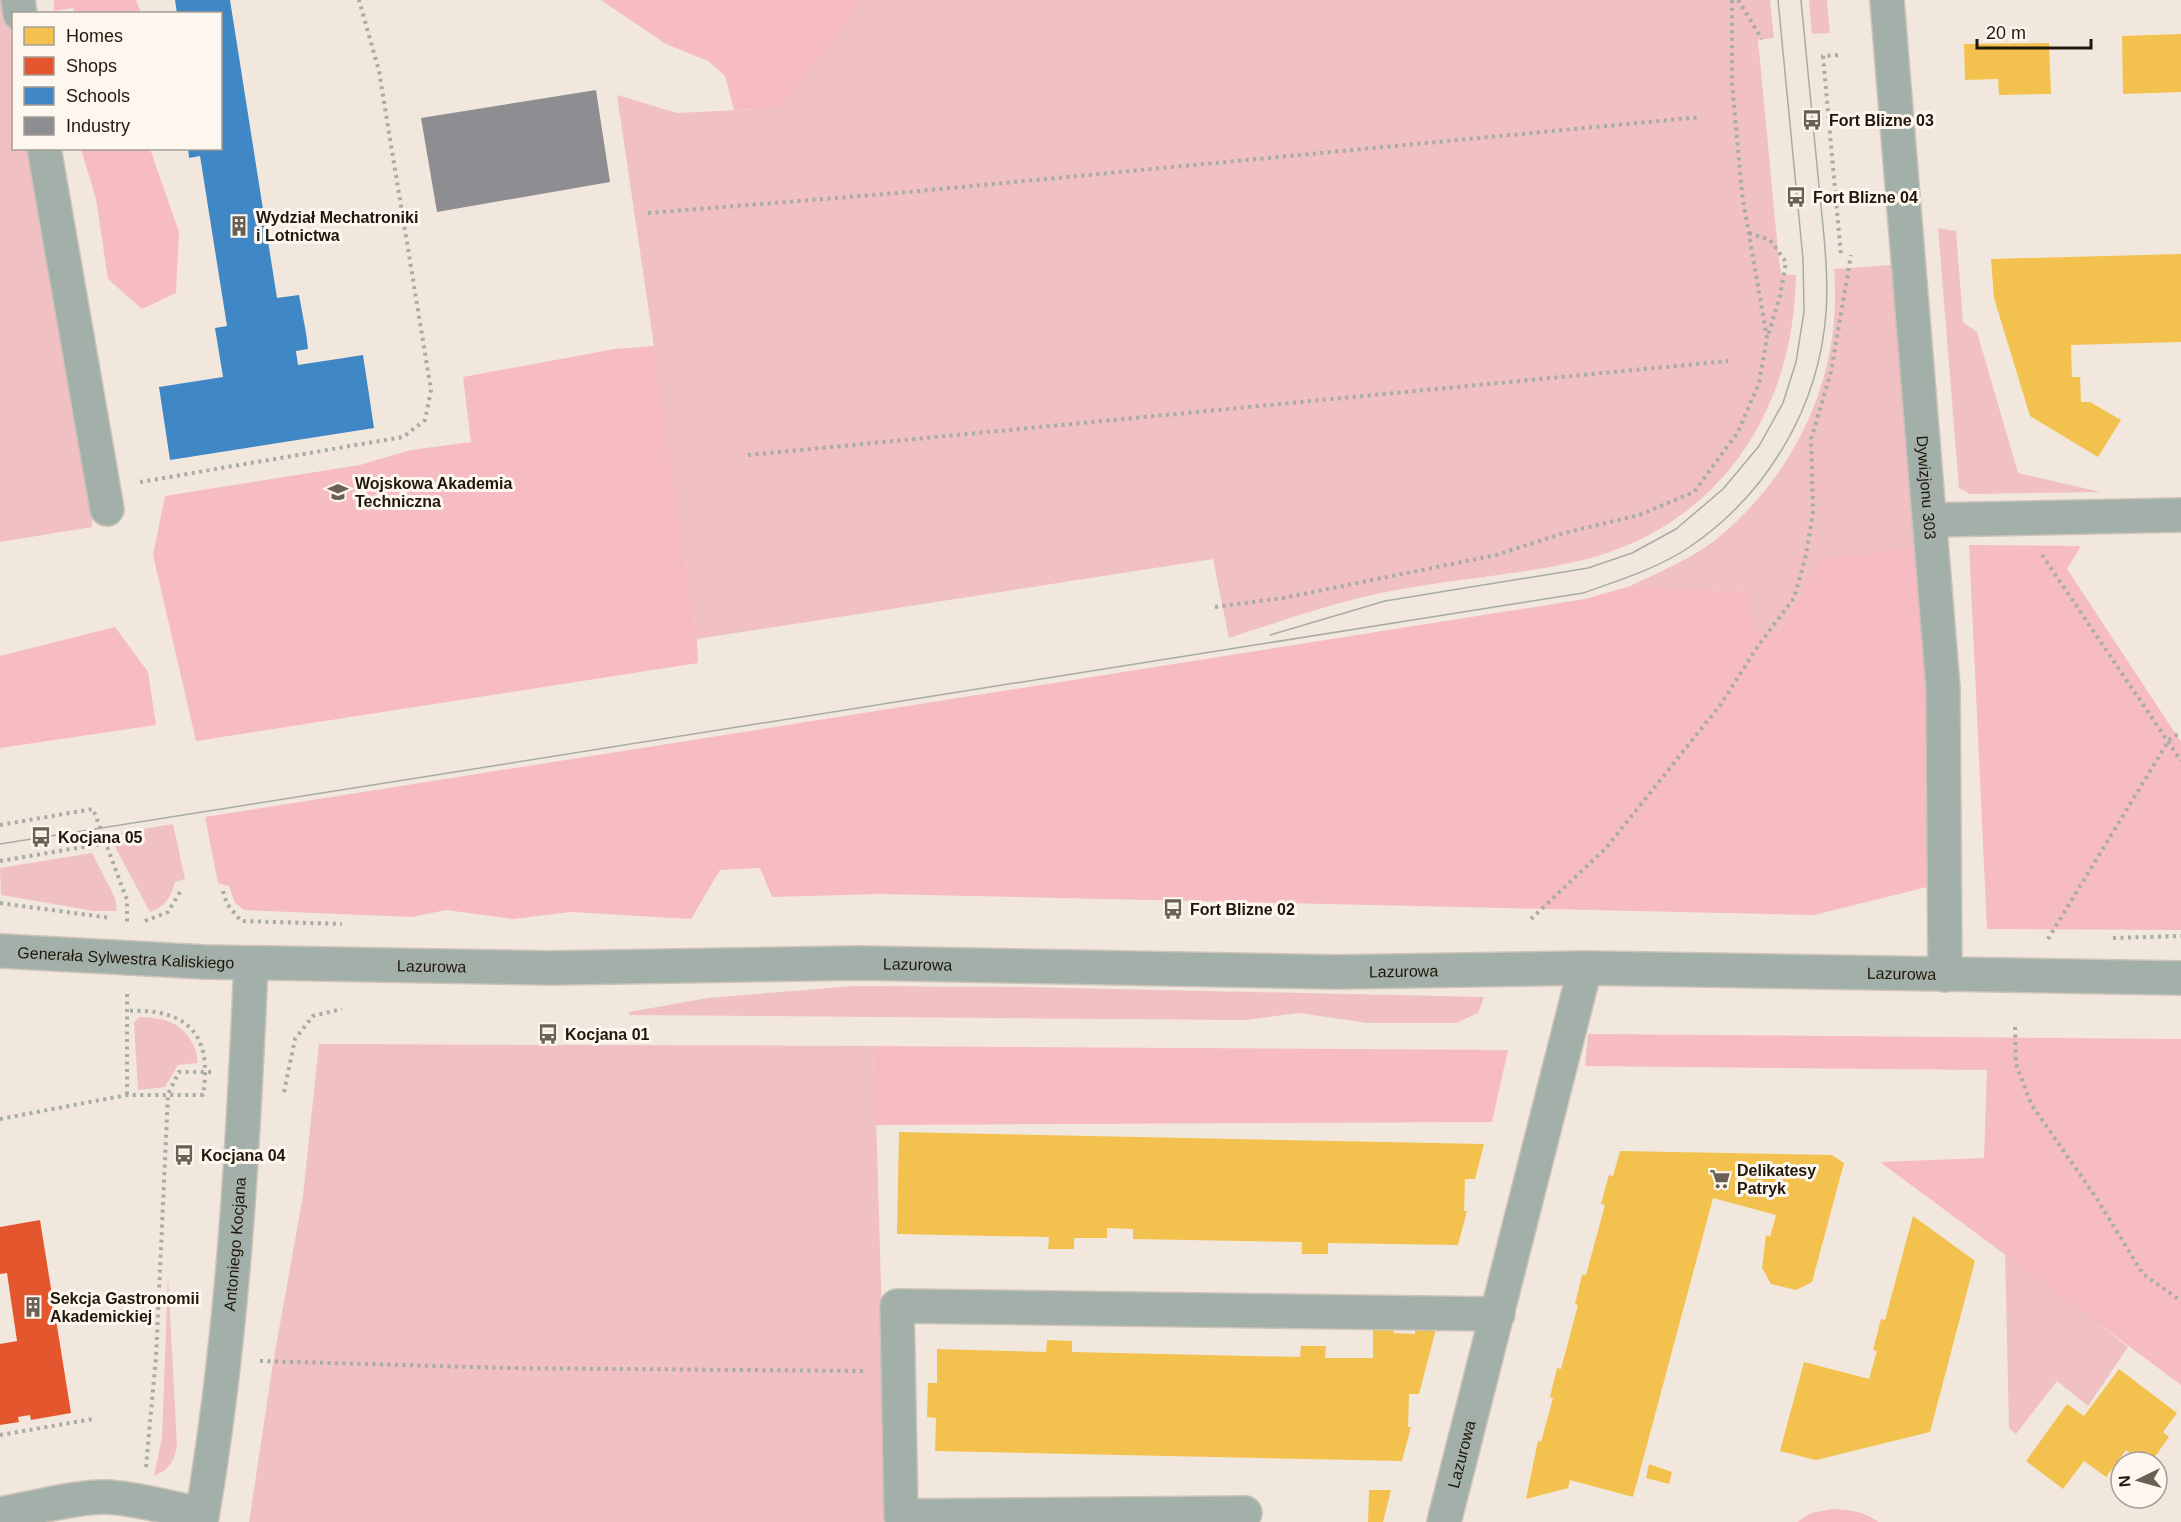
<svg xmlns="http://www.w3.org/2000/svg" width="2181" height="1522" font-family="Arial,sans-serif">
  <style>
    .green { fill: #f0c0c3 }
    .forest { fill: #f7bcc1 }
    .homes { fill: #f2c14e }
    .shops { fill: #e4572e }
    .schools { fill: #3f88c5 }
    .industry { fill: #8d8d92 }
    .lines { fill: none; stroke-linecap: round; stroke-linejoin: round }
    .minor-casing { stroke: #cbc2b8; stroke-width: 36 }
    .path { stroke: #a6aca6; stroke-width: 4; stroke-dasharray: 3 4.5; stroke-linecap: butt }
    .minor { stroke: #a2b0a9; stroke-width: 33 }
    .tram { stroke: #a7aca6; stroke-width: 1.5 }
    .labels { text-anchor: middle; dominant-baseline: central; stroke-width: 6; stroke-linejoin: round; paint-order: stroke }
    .poi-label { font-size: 16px; font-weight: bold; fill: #21170a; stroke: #fdf7f0; text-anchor: start }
    .street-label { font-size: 16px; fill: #21170a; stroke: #fdf7f0 }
  </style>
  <rect width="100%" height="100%" fill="#f2e7dc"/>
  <g class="green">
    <path d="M0 0H6L13 43 14 148 31 149 92 511V527L0 542Z"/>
    <path d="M861 0H1770L1774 38 1758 40 1778 251 1781 274 1796 275C1794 419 1711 536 1565 564 1497 578 1427 581 1359 598 1315 609 1272 624 1229 638L1213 559 697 639 617 95 677 113 780 108 861 4Z"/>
    <path d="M1809 0H1827L1830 33 1812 34Z"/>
    <path d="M1938 228 1956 231 1963 322 1977 332 2018 473 2101 492 1970 494 1959 488Z"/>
    <path d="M1891 265 1915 546 1821 559 1778 633H1753L1746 592 1630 586C1657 573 1689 560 1714 541 1796 476 1843 374 1834 269Z"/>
    <path d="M173 824 185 879 175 882C171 897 165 907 150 912L114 845 113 834Z"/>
    <path d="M92 853 115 898 117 911H94L1 895 0 868Z"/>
    <path d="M855 986 1025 987 1484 997 1478 1013 1456 1023H1368L1299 1013 1245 1020 629 1015V1012L708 998Z"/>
    <path d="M139 1017C164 1018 181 1021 193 1044 196 1051 198 1056 197 1063L178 1065 165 1087 138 1090 134 1023Z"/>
    <path d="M319 1044 874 1046 888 1522H249L273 1363 303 1196Z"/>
    <path d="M2005 1251 2128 1347 2088 1406 2057 1381 2016 1434 2009 1428Z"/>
    <path d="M168 1277 177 1445C174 1462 170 1469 154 1476L162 1437Z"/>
  </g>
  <g class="forest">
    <path d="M54 0H136L141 13H75L73 8 54 11Z"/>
    <path d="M601 0H861V4L780 108 734 110 725 76 708 61 666 44Z"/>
    <path d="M81 149H150L179 232 176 293 142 309 108 279 96 199Z"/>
    <path d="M654 346 697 639 698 663 196 741 153 555 165 496 360 465 411 450 471 442 463 377 615 349Z"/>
    <path d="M1969 545 2081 546 2067 569 2181 742V930L1987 929Z"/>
    <path d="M1915 546 1926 682 1927 887 1814 915 880 894 772 897 760 868 720 870 691 919 571 912 513 919 446 910 412 917 244 910 235 903 229 886 218 883 205 817 1585 599 1630 586 1747 592 1753 633H1778L1821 559Z"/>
    <path d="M115 627 148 672 156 725 0 748V656Z"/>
    <path d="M1588 1034 2181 1039V1385L1880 1162 1984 1158 1987 1070 1585 1066Z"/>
    <path d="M874 1046 1508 1050 1492 1122 876 1125Z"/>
    <path d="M1833 1509C1850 1510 1864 1511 1878 1522H1797L1811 1513Z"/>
  </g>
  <g class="homes">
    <path d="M2181 34V92L2123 94 2122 36Z"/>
    <path d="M2049 43 2051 94 1999 95 1998 79 1965 80 1964 44Z"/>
    <path d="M2181 254V342L2071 345 2072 377H2080L2081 402H2090L2121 420 2098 457 2030 416 1994 298 1991 259Z"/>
    <path d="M899 1132 1138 1137 1484 1144 1475 1179H1465L1464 1211H1467L1458 1245 1328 1243V1254H1302V1242L1133 1239V1229L1107 1228V1238H1074V1249H1048L1049 1237 897 1234Z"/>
    <path d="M1620 1151 1832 1155 1844 1163 1812 1282 1796 1290 1771 1284 1762 1268 1766 1235 1770 1237 1776 1215 1713 1198 1633 1497 1570 1480 1568 1488 1526 1499 1538 1441 1541 1442 1553 1398 1550 1397 1557 1368 1561 1369 1578 1305 1575 1304 1582 1275H1586L1605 1205 1601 1204 1609 1175 1613 1176Z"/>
    <path d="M1913 1216 1975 1261 1930 1432 1816 1460 1780 1451 1804 1362 1869 1379 1877 1351 1873 1350 1881 1319 1885 1320Z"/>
    <path d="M1373 1328H1394V1333L1415 1334V1328L1436 1329 1419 1394H1409L1408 1427H1411L1402 1461 935 1451 936 1418 927 1417 928 1383H937V1349L1046 1352 1047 1340 1072 1341V1352L1300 1357 1301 1346H1326L1325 1358H1373Z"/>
    <path d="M2119 1369 2177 1413 2163 1432 2169 1437 2151 1462H2143L2126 1450 2106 1477 2084 1461 2063 1489 2026 1461 2067 1404 2084 1416Z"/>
    <path d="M1649 1464 1672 1472 1669 1484 1646 1478Z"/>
    <path d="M1369 1490H1391L1383 1522H1368Z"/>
  </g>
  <path class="shops" d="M40 1220 71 1413 31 1420 30 1415 18 1417 19 1422 0 1425V1344L17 1341 7 1273 0 1274V1227Z"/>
  <path class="schools" d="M175 0H230L277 298 299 295 306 333 308 349 296 351 298 365 363 355 374 428 170 460 159 387 223 377 215 328 227 326 200 156 189 158 188 148H220V14H177Z"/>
  <path class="industry" d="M596 90 610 182 437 212 421 118Z"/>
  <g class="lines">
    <g class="minor-casing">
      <g id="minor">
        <path d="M18 0 20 14"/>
        <path id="s1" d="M1887 0 1943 688 1945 975"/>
        <path d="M44 148 107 509"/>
        <path d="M1930 520 2181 515"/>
        <path id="s2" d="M0 951 205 962 551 968 859 963 1336 972 1585 968 2181 978"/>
        <path d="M1245 1513 901 1516 897 1306 1498 1314"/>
        <path d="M0 1514C30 1509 78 1496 106 1497 137 1498 172 1509 202 1514"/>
        <path id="s3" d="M201 1522C233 1338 243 1150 251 963"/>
        <path id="s4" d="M1444 1522 1585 968"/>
      </g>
    </g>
    <g class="path">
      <path d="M1738 0 1762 39"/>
      <path d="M1838 55 1823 56 1841 256"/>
      <path d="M648 213 898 193 1701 117"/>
      <path d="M1749 233 1770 240 1786 262 1780 296 1768 336"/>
      <path d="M748 455 1728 361"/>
      <path d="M140 482 403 437 425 420 431 390 379 71 359 0"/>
      <path d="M2042 555 2181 761"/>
      <path d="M1215 607 1283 598 1496 555 1564 533 1639 515 1694 492 1738 432 1759 383 1767 338 1742 194 1732 83V0"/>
      <path d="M0 825 93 809 127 900V923"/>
      <path d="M0 861 106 843"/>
      <path d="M223 891 227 904 241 921 342 924"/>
      <path d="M0 903 111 918"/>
      <path d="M1531 919 1606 848 1721 704 1758 646 1794 598 1806 555 1813 512 1811 439 1831 372 1851 255"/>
      <path d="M145 921 168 912 180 892"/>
      <path d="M2113 938 2181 936"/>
      <path d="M2048 939 2169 740 2181 732"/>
      <path d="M127 994V1095"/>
      <path d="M2015 1027 2016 1064 2031 1104 2095 1196 2143 1274 2181 1301"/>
      <path d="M284 1092 295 1039 313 1016 342 1009"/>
      <path d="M0 1119 127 1095H203C213 1034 187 1008 127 1011"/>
      <path d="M260 1361 507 1368 863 1371"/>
      <path d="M0 1435 93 1419"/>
      <path d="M146 1467 156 1357 168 1094 179 1072H212"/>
    </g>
    <use href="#minor" class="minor"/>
    <g class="tram">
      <path d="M1270 635 1385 601 1588 568 1632 553 1676 529 1723 489 1759 446 1783 403 1796 362 1804 312 1803 259 1778 0"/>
      <path d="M0 844 1583 593C1620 580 1659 568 1691 546 1768 493 1819 407 1826 313 1829 271 1823 228 1819 186 1813 124 1807 62 1801 0"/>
    </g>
  </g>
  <defs>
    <g id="bus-bare" transform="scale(1.62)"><path d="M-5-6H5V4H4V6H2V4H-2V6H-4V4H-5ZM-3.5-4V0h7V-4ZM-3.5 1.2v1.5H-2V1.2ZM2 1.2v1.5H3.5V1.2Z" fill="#6a6054" stroke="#fdf7f0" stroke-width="2.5" paint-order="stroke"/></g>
    <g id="building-bare" transform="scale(1.62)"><path d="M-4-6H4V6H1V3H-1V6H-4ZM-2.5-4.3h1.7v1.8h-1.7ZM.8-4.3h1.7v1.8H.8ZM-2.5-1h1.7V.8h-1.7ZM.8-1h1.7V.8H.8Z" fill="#6a6054" stroke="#fdf7f0" stroke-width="2.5" paint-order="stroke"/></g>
    <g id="university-bare" transform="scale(1.62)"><path d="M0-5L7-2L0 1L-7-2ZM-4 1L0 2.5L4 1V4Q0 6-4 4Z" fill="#6a6054" stroke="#fdf7f0" stroke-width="2.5" paint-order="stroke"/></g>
    <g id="supermarket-bare" transform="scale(1.62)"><path d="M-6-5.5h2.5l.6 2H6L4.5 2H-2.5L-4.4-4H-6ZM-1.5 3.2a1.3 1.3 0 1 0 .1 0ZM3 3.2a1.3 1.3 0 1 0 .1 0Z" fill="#6a6054" stroke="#fdf7f0" stroke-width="2.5" paint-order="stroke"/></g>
  </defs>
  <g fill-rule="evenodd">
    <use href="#bus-bare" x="1812" y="120"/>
    <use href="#bus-bare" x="1796" y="197"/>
    <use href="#building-bare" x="239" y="226"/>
    <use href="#university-bare" x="338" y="492"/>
    <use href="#bus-bare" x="41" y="837"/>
    <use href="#bus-bare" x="1173" y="909"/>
    <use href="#bus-bare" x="548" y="1034"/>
    <use href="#bus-bare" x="184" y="1155"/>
    <use href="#supermarket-bare" x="1720" y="1179"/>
    <use href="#building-bare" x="33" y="1307"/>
  </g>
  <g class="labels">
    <g class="poi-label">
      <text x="1829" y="120">Fort Blizne 03</text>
      <text x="1813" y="197">Fort Blizne 04</text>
      <text x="256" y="217">Wydział Mechatroniki<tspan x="256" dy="18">i Lotnictwa</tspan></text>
      <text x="355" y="483">Wojskowa Akademia<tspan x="355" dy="18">Techniczna</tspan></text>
      <text x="58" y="837">Kocjana 05</text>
      <text x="1190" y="909">Fort Blizne 02</text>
      <text x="565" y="1034">Kocjana 01</text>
      <text x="201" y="1155">Kocjana 04</text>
      <text x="1737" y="1170">Delikatesy<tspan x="1737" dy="18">Patryk</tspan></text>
      <text x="50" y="1298">Sekcja Gastronomii<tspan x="50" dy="18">Akademickiej</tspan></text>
    </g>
    <g class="street-label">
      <text stroke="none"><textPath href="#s1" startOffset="489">Dywizjonu 303</textPath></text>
      <text stroke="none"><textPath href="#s2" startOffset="126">Generała Sylwestra Kaliskiego</textPath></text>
      <text stroke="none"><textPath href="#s2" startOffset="918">Lazurowa</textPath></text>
      <text stroke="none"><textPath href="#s2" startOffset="432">Lazurowa</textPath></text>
      <text stroke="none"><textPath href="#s2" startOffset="1404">Lazurowa</textPath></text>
      <text stroke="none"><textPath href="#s2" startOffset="1902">Lazurowa</textPath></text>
      <text stroke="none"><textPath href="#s3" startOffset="280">Antoniego Kocjana</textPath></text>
      <text stroke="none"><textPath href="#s4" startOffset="70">Lazurowa</textPath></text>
    </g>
  </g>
  <rect x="12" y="12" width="210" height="138" fill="#fdf7f0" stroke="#a59d94" stroke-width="1.5"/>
  <rect x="24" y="27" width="30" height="18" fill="#f2c14e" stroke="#a59d94" stroke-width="1.5"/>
  <text x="66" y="42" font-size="18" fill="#21170a">Homes</text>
  <rect x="24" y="57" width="30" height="18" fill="#e4572e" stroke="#a59d94" stroke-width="1.5"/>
  <text x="66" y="72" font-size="18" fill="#21170a">Shops</text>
  <rect x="24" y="87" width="30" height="18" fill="#3f88c5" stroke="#a59d94" stroke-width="1.5"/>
  <text x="66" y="102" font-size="18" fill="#21170a">Schools</text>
  <rect x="24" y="117" width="30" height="18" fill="#8d8d92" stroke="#a59d94" stroke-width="1.5"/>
  <text x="66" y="132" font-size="18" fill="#21170a">Industry</text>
  <g transform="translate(2139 1480) rotate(265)"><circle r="28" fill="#fdf7f0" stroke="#a59d94" stroke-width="1.5"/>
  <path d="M0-4.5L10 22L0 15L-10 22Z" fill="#6a6054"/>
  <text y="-9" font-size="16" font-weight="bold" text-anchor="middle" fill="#21170a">N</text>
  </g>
  <path d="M1977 39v9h114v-9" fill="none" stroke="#21170a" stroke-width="3"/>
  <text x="1986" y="39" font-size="18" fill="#21170a" stroke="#fdf7f0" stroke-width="4.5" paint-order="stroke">20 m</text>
</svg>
